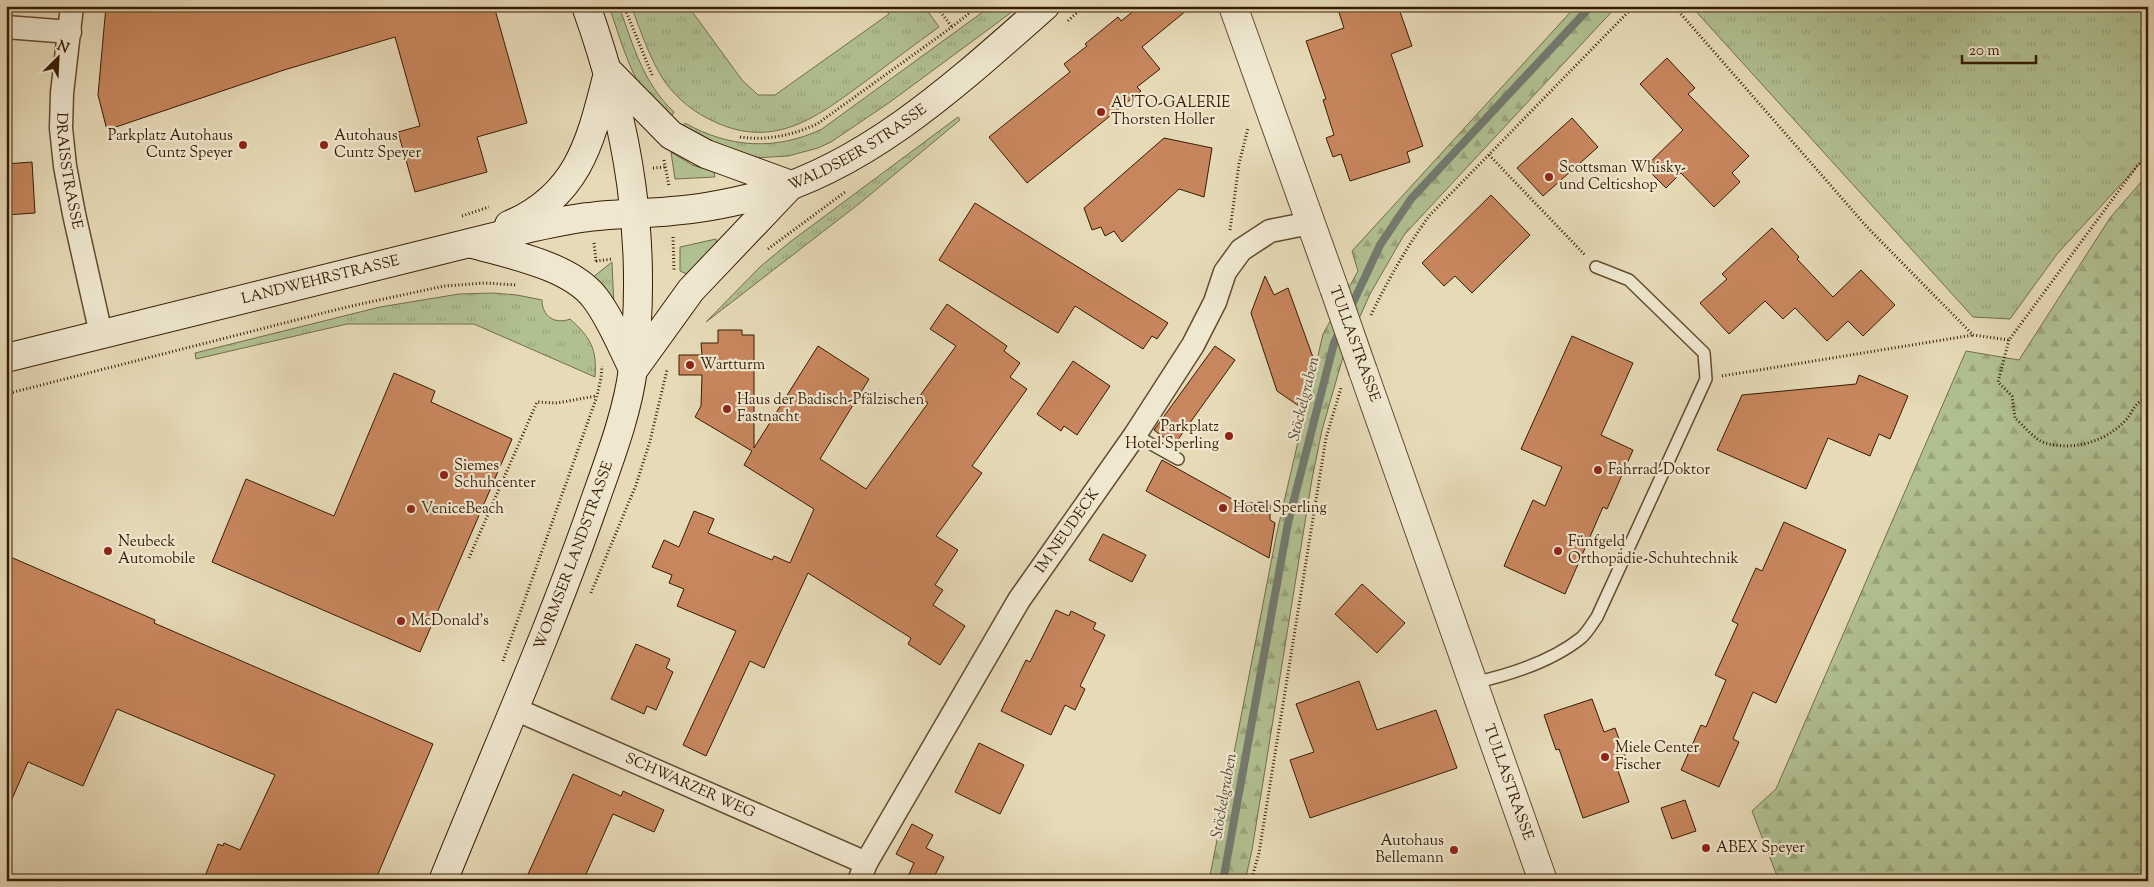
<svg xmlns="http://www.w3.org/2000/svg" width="2154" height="887" font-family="'Sorts Mill Goudy',serif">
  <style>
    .grass { fill: url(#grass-tufts); stroke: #746e49 }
    .forest { fill: url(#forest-firs); stroke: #746e49 }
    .garden { fill: #b1c091; stroke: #746e49 }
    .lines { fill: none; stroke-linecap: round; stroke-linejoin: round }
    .stream { stroke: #737a6f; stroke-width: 8 }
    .building { fill: #c8865e; stroke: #371c01 }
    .service-casing { stroke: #634c2e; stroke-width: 14 }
    .minor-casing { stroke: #634c2e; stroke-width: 25 }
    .tertiary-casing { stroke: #634c2e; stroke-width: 30 }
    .secondary-casing { stroke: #371c01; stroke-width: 30 }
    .path { stroke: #371c01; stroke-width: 3; stroke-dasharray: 1 2.5; stroke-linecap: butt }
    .service { stroke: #efe7d0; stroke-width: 11 }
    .minor { stroke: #efe7d0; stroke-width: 22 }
    .tertiary { stroke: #efe7d0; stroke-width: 28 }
    .secondary { stroke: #efe7d0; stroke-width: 28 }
    .tertiary-bridge-casing { stroke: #634c2e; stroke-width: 30; stroke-linecap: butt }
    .tertiary-bridge { stroke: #efe7d0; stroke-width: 28 }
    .poi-dot { fill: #8f2418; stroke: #efe7d0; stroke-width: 2 }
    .labels { text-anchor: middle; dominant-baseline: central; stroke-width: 4.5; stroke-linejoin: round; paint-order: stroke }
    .poi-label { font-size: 15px; fill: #371c01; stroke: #efe7d0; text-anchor: start }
    .street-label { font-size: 15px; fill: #371c01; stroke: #efe7d0 }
    .water-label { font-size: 16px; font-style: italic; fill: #554b38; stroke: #efe7d0 }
  </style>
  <defs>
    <pattern id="grass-tufts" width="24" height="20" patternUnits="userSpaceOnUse" patternTransform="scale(1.25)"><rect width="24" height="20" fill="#b1c091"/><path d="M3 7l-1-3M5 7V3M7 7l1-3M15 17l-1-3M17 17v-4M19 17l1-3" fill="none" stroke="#99a47b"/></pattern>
    <pattern id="forest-firs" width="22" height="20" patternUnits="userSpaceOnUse" patternTransform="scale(1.25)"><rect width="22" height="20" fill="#b1c091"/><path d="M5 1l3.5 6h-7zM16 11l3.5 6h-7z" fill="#99a47b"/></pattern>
  </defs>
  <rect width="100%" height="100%" fill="#e6dab7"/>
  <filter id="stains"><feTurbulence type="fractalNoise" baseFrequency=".004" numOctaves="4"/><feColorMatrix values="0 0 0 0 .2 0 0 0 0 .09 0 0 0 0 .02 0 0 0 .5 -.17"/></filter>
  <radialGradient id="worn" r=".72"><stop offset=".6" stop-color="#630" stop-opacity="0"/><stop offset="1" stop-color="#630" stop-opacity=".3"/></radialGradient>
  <g class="grass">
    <path d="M609 6H619C633 45 643 83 674 112L668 121C660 111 650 102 643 91 627 65 619 35 609 6Z"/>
    <path d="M631 6H688L742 80 758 95H775L889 14 884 6H924L939 27C914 45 890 63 866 81 818 116 776 150 715 122 695 113 678 100 665 82 650 60 641 31 631 6Z"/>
    <path d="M991 6H1020L890 102 831 142 818 148 788 156 754 158 680 131 685 123C729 148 776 151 822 129Z"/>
    <path d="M1691 6H2148V155L2057 254 2010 319 1973 317Z"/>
    <path d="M958 117 960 120 860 203 706 322 761 266 790 242Z"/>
    <path d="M612 262 614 307 592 278Z"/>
    <path d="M493 293 517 295 542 300C542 316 555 325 570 319 591 338 597 349 595 377L474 324H347L196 359 195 353 380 307 459 294Z"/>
  </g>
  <g class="forest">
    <path d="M1576 6H1617L1404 235 1370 294 1345 350 1322 430 1312 479 1252 850 1245 881H1209L1277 532 1323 334 1358 271 1352 251Z"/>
    <path d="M2148 174V881H1779L1752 811 1776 789 1966 351 2019 360 2110 218Z"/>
  </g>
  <g class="garden">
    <path d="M671 152 692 165 714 172 715 177 675 179Z"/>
    <path d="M716 239 718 248 689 275 680 271V247Z"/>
  </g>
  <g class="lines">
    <g class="stream">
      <path d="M1350 309 1380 245 1411 199 1591 6"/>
      <path d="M1223 881 1288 523 1334 343 1341 328"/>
    </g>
  </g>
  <g class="building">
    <path d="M106 6H494L527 123 477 137 487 172 415 192 398 132 420 126 395 37 284 70 107 130 98 95Z"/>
    <path d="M1140 6H1192L1142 47 1160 69 1137 87 1141 91 1027 183 989 137 1070 72 1064 64 1087 46 1085 44 1118 17 1121 21Z"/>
    <path d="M1337 6H1398L1412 46 1391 54 1423 146 1407 152 1410 162 1350 181 1341 154 1333 157 1326 138 1334 135 1323 100 1326 99 1306 41 1344 28Z"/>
    <path d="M1667 58 1695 88 1688 94 1749 156 1732 173 1740 182 1714 207 1681 173 1666 188 1645 167 1683 130 1640 84Z"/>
    <path d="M1572 118 1598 147 1543 196 1517 168Z"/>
    <path d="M1164 138 1212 148 1204 197 1179 189 1122 242 1114 231 1105 236 1101 227 1092 230 1084 208Z"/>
    <path d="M32 162 35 213 6 215V164Z"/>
    <path d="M1491 195 1530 235 1472 293 1455 276 1444 286 1422 263Z"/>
    <path d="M975 203 1168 323 1157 339 1152 336 1143 349 1075 306 1058 333 939 260Z"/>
    <path d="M1772 228 1799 257 1797 259 1833 297 1861 270 1895 305 1863 336 1848 321 1827 341 1795 308 1783 319 1765 301 1729 334 1700 303 1727 279 1722 274Z"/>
    <path d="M1265 276 1274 295 1288 288 1315 363 1299 406 1277 391 1251 313Z"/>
    <path d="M947 304 1007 346 1004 351 1020 363 1010 377 1027 389 972 466 982 473 936 536 958 550 935 585 943 590 933 605 965 626 940 665 908 644 911 638 808 573 764 668 750 661 706 756 683 745 736 631 677 606 684 589 669 583 672 575 652 567 664 540 679 547 694 511 714 519 708 533 772 560 774 556 790 563 814 509 744 465 752 451 695 417 701 406 702 375H679V355H702L701 343H718V330H742V335H754V448L818 346 869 379 820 459 866 489 928 403 919 397 956 346 930 329Z"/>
    <path d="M1572 336 1633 363 1601 435 1633 450 1607 509 1603 507 1565 594 1504 566 1533 500 1545 506 1562 467 1521 449Z"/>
    <path d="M1215 346 1235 360 1174 445 1154 430Z"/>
    <path d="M1073 361 1110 386 1077 435 1064 426 1061 431 1037 414Z"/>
    <path d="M394 373 435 391 431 402 512 439 420 652 212 562 246 479 334 516Z"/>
    <path d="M1859 375 1908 396 1890 439 1879 434 1870 456 1828 438 1806 489 1717 450 1742 395 1856 384Z"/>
    <path d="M1162 460 1241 504 1261 502 1270 505V520L1275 523 1269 558 1146 491Z"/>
    <path d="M1784 522 1846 550 1776 703 1753 692 1733 739 1739 742 1719 787 1681 770 1701 725 1706 727 1726 680 1715 675 1738 624 1732 621 1756 568 1762 571Z"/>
    <path d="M1103 534 1146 555 1132 582 1089 560Z"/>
    <path d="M6 555 155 620 154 623 433 744 375 881H203L218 844 223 846 224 843 240 850 275 775 117 709 83 786 28 762 6 813Z"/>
    <path d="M1362 584 1405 623 1377 653 1335 614Z"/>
    <path d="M1056 610 1069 616 1071 611 1096 623 1093 629 1105 635 1080 686 1085 689 1075 710 1065 705 1051 735 1001 711 1026 660 1030 662Z"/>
    <path d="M636 644 670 659 666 668 673 672 656 710 647 706 644 714 611 699Z"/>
    <path d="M1359 681 1377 730 1436 710 1457 768 1310 818 1290 760 1314 752 1296 704Z"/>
    <path d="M1592 699 1604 732 1615 728 1628 764 1617 768 1629 802 1583 818 1559 749 1556 750 1544 715Z"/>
    <path d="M979 743 1024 765 1000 814 955 792Z"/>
    <path d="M573 774 621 796 623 791 664 810 654 832 613 814 583 881H525Z"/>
    <path d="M1685 800 1696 831 1672 839 1661 808Z"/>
    <path d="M912 824 933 835 926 848 944 857 932 881H906L914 863 896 854Z"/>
  </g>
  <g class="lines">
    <g class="service-casing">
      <g id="service">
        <path d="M1135 435 1178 459"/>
        <path d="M1473 683C1509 675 1551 662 1581 638 1587 633 1592 624 1597 617L1706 379 1704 353 1629 280 1596 267"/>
      </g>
    </g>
    <g class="minor-casing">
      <g id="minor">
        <path id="s1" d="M72 6 62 93 61 128 65 166 74 214 101 334"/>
        <path d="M6 27 70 32"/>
        <path id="s2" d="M515 709 866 863"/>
        <path id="s3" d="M859 881 866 863 1019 600 1135 435 1193 345 1215 302 1225 272 1241 250 1270 231 1310 223"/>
      </g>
    </g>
    <g class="tertiary-casing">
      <g id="tertiary">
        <path d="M1233 6 1334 288"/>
        <path id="s4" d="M1363 371 1543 881"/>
      </g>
    </g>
    <g class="secondary-casing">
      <g id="secondary">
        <path d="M611 74 671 135 706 154 791 185"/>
        <path d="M509 225C580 195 591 139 608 73"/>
        <path d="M470 243C507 254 570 265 595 298 611 319 621 345 633 369"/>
        <path id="s5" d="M6 358 534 227C552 223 570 219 589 217 617 213 645 214 672 211 701 209 730 203 758 196 868 167 961 80 1045 6"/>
        <path d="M634 369 691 290 789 187"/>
        <path id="s6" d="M443 881C493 757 548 635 592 509 607 466 628 413 633 368 648 241 629 126 586 6"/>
      </g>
    </g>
    <g class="path">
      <path d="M624 6 652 75"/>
      <path d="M936 6 952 27"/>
      <path d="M1674 6 1867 227 1973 335 2009 340 2137 166 2148 156"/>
      <path d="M1068 21 1084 6"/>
      <path d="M740 137C767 141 793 135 817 124L952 27 978 6"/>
      <path d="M1489 155 1585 255"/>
      <path d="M664 160 669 186"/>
      <path d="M653 168 665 167"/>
      <path d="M462 216 489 207"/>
      <path d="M1230 230 1239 164 1248 128"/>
      <path d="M673 237 674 270"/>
      <path d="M594 243 596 261 594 263"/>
      <path d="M768 249 845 192"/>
      <path d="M596 261 613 259"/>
      <path d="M1371 315C1388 280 1406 248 1429 216L1634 6"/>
      <path d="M2009 340 1998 382 2012 396 2015 418C2023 425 2035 440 2045 443 2073 451 2104 442 2124 422 2135 411 2131 405 2148 397"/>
      <path d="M1722 376 1973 335"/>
      <path d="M6 394 347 307 444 286 485 283 517 285"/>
      <path d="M469 558 537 402 557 403 596 396"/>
      <path d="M591 593 636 485 650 441 667 370"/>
      <path d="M503 661 597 396 601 378 602 366"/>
      <path d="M1251 881 1259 853 1326 438 1341 388"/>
    </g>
    <use href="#service" class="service"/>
    <use href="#minor" class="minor"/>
    <use href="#tertiary" class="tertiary"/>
    <use href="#secondary" class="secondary"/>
    <g class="tertiary-bridge-casing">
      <path id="tertiary-bridge" d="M1334 288 1363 371"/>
    </g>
    <use href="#tertiary-bridge" class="tertiary-bridge"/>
  </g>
  <g class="poi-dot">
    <circle cx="1101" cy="112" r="5"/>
    <circle cx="243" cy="145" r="5"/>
    <circle cx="324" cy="145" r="5"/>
    <circle cx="1549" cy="177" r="5"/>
    <circle cx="690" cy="365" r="5"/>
    <circle cx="727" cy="409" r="5"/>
    <circle cx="1229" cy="436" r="5"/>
    <circle cx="1598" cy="470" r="5"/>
    <circle cx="444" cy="475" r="5"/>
    <circle cx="1223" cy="508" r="5"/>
    <circle cx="411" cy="509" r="5"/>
    <circle cx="108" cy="551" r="5"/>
    <circle cx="1558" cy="551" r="5"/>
    <circle cx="401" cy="621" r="5"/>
    <circle cx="1605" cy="757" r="5"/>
    <circle cx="1706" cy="848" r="5"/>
    <circle cx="1454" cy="850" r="5"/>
  </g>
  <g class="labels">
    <g class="poi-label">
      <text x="1111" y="103">AUTO-GALERIE<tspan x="1111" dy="17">Thorsten Holler</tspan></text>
      <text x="233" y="136" text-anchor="end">Parkplatz Autohaus<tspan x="233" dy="17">Cuntz Speyer</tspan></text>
      <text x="334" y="136">Autohaus<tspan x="334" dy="17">Cuntz Speyer</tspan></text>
      <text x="1559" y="168">Scottsman Whisky-<tspan x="1559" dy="17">und Celticshop</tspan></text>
      <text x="700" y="365">Wartturm</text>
      <text x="737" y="400">Haus der Badisch-Pfälzischen<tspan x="737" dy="17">Fastnacht</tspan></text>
      <text x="1219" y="427" text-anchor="end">Parkplatz<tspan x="1219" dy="17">Hotel Sperling</tspan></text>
      <text x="454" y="466">Siemes<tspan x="454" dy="17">Schuhcenter</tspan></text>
      <text x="1608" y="470">Fahrrad-Doktor</text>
      <text x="1233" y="508">Hotel Sperling</text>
      <text x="421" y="509">VeniceBeach</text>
      <text x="118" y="542">Neubeck<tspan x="118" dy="17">Automobile</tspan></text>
      <text x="1568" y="542">Fünfgeld<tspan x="1568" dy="17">Orthopädie-Schuhtechnik</tspan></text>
      <text x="411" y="621">McDonald's</text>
      <text x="1615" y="748">Miele Center<tspan x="1615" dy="17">Fischer</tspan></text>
      <text x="1444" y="841" text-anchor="end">Autohaus<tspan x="1444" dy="17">Bellemann</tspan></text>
      <text x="1716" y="848">ABEX Speyer</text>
    </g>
    <g class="street-label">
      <text stroke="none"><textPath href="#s5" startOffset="882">WALDSEER STRASSE</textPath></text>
      <text stroke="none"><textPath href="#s1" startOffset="166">DRAISSTRASSE</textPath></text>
      <text stroke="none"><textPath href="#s5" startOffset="324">LANDWEHRSTRASSE</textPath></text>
      <text transform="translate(1354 344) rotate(70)">TULLASTRASSE</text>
      <text stroke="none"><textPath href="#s3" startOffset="408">IM NEUDECK</textPath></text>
      <text stroke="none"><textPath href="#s6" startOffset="351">WORMSER LANDSTRASSE</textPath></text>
      <text stroke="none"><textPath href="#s4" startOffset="436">TULLASTRASSE</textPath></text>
      <text stroke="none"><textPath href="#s2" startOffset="191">SCHWARZER WEG</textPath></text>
    </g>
    <g class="water-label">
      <text transform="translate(1305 399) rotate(-76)">Stöckelgraben</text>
      <text transform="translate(1225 796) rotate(-80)">Stöckelgraben</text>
    </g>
  </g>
  <rect width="2154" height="887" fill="none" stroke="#e6dab7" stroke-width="25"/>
  <rect x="8" y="8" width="2139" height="872" fill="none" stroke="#371c01" stroke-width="2.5"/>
  <rect x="12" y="12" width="2129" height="862" fill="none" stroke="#371c01"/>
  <g transform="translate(58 58) rotate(24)" stroke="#efe7d0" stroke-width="4" paint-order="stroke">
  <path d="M0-4L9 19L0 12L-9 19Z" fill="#371c01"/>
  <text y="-8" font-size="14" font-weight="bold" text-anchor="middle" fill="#371c01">N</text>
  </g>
  <path d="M1962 55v8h74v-8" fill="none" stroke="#371c01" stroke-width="2.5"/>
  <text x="1969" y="55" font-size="15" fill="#371c01" stroke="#efe7d0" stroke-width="4" paint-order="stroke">20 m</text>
  <rect width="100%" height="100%" filter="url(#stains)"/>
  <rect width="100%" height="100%" fill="url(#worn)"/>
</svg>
